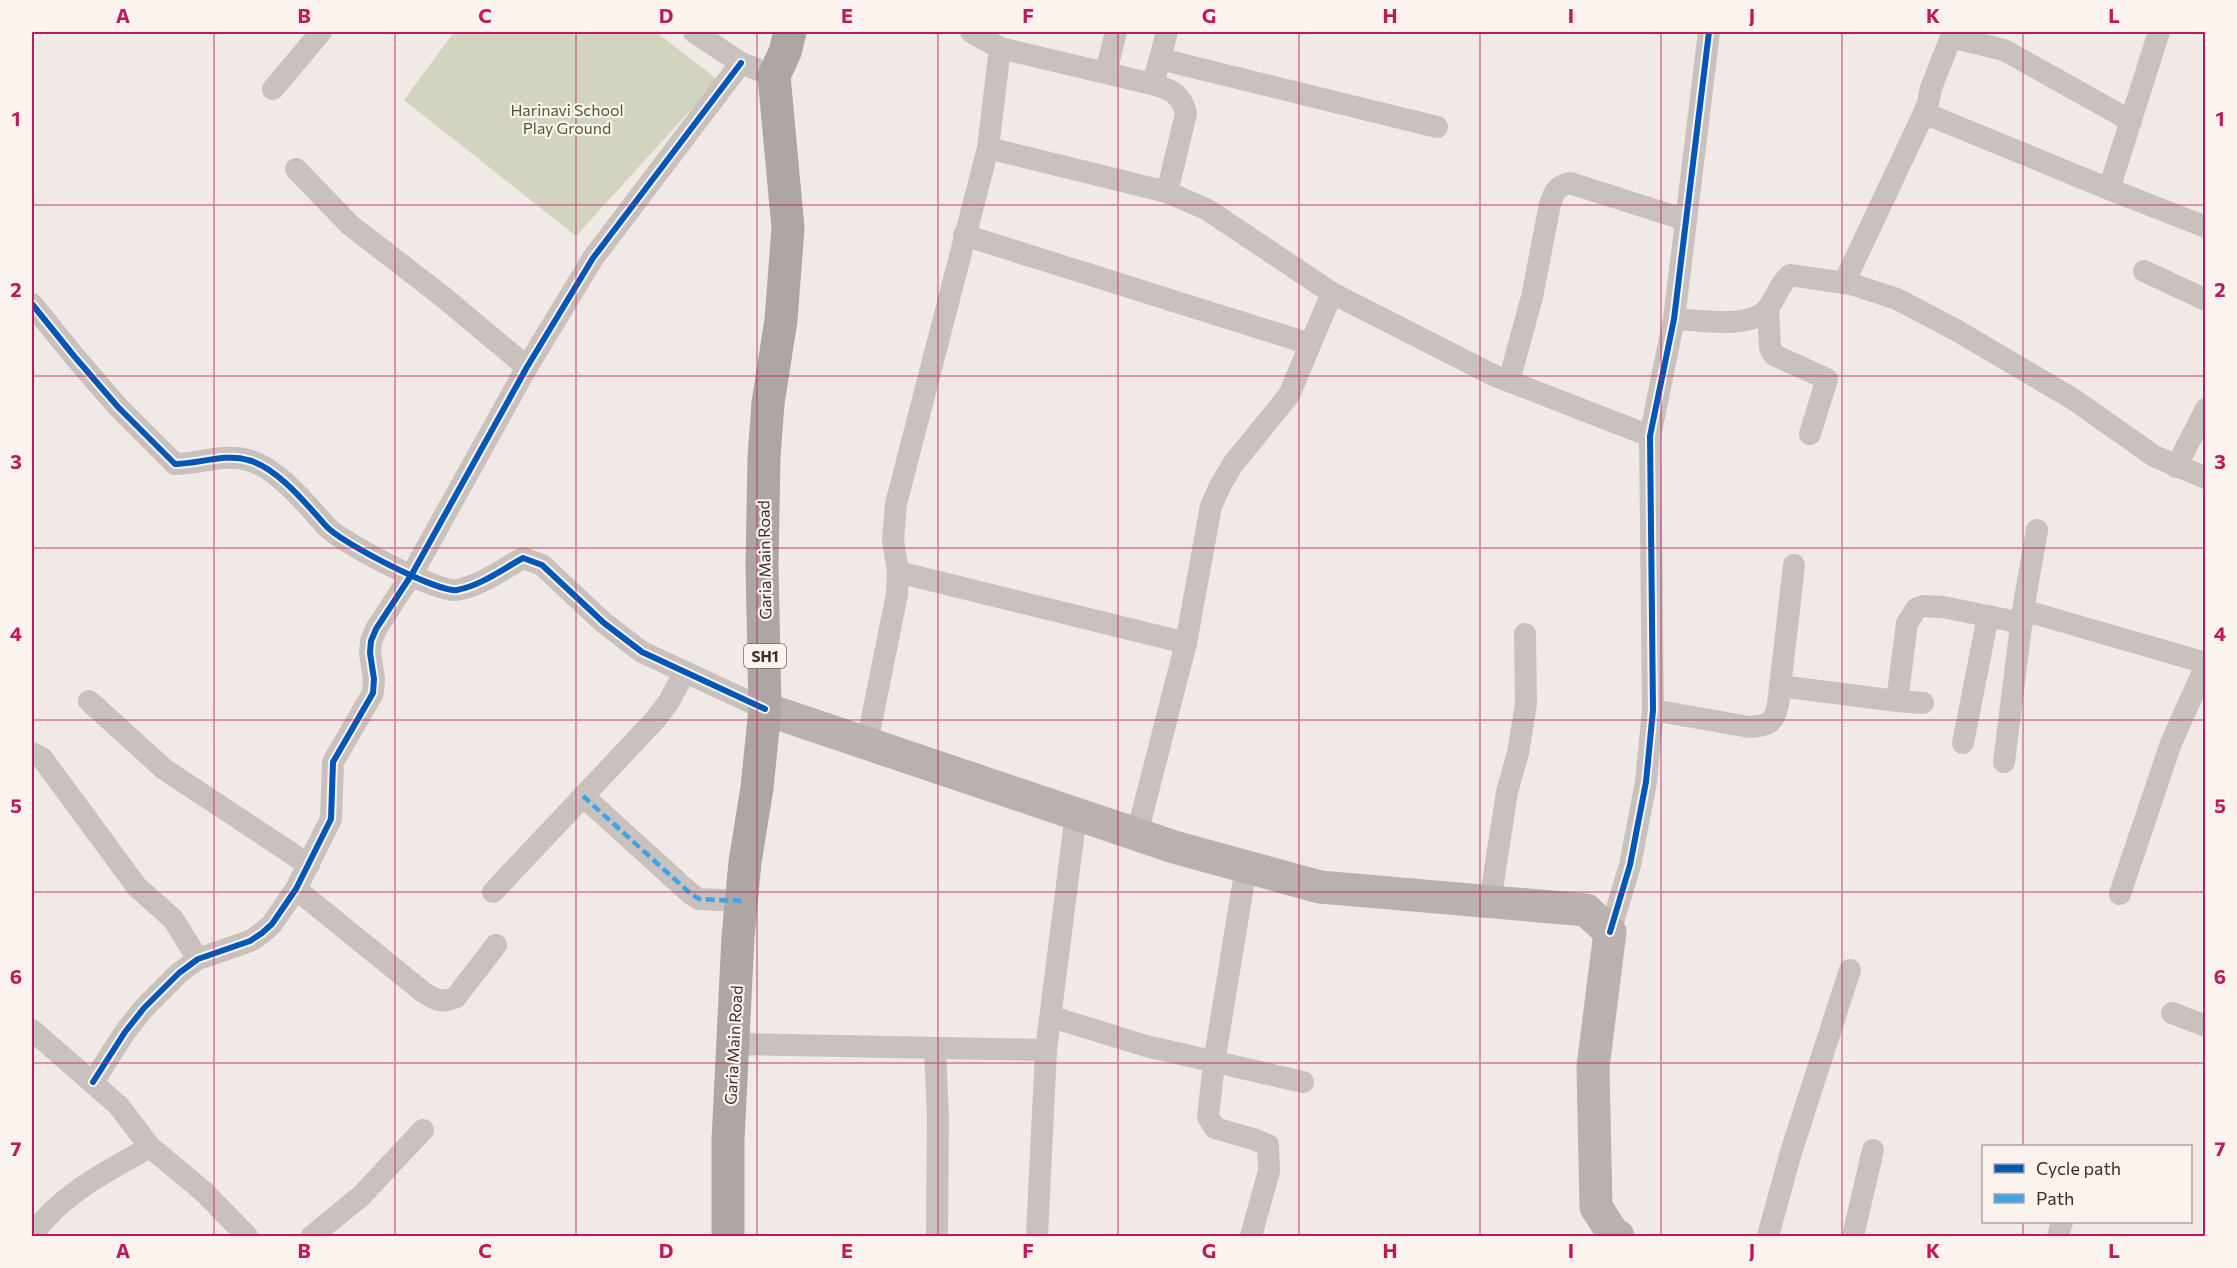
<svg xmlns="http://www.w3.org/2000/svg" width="2237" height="1268" font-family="Commissioner,sans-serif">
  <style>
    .green { fill: #d3d4bf }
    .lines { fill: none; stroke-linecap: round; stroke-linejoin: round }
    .minor { stroke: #c9c1bd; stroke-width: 22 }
    .secondary { stroke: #b9b1ae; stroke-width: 33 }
    .primary { stroke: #aea6a2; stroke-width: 33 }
    .quiet { stroke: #3fa3eb; stroke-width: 4.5; stroke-dasharray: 9 4.5; stroke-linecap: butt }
    .cycleway-casing { stroke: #fbf3ed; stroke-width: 10 }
    .cycleway { stroke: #0057b8; stroke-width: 6 }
    .grid { fill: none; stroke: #c2185b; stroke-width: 1.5; stroke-opacity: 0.55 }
    .labels { text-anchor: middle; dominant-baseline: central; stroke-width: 4.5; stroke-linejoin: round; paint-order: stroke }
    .shield { fill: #fbf3ed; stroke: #746965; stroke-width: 1.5 }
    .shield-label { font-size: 15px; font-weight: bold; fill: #3a2e2b }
    .park-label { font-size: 16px; fill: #4f592e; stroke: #fbf3ed }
    .street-label { font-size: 16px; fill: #3a2e2b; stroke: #fbf3ed }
    .neatline { fill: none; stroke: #c2185b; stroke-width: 2 }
    .grid-label { font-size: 20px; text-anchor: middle; font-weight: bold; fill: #c2185b }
  </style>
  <rect width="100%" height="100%" fill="#f0e9e5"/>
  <path class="green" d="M454 32H656L718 80 576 236 404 100Z"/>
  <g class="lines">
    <g class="minor">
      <path d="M694 32 741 63 774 76"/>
      <path d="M971 32 1000 48 1152 84C1170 89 1182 94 1186 114L1167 192"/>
      <path d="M1953 32 1931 88 1928 103 1924 113 2109 189 2206 227"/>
      <path d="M1951 37 2004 50 2131 121"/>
      <path d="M1160 59 1437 127"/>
      <path d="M1106 72 1116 32"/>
      <path d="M1156 73 1167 32"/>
      <path d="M273 89 321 32"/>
      <path d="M988 148 1167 192 1208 210 1332 293 1493 375 1650 436"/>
      <path d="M296 169 350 225 442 296 527 367"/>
      <path d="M2109 189 2159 32"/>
      <path d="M964 235 1310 344"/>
      <path d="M2144 271 2206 300"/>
      <path d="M1844 283 1924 113"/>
      <path d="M32 304 74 356 118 407 175 464C198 464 226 453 248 460 278 468 307 505 327 527 342 543 438 593 457 590 480 586 503 569 523 558L542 565 604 623 642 652 765 709"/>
      <path d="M1768 309 1770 348 1774 355 1827 379 1810 434"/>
      <path d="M1674 319C1698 320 1749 329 1766 310 1776 300 1778 285 1790 275L1851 284 1897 299 1956 330 2073 399 2154 456 2206 478"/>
      <path d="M1509 381 1532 297 1550 204C1554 192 1557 186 1570 183L1686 220"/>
      <path d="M2176 467 2206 409"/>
      <path d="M898 572 1186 643"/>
      <path d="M2023 610 2206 663"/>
      <path d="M1780 686 1897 701 1907 623 1917 608 1924 606 1943 607 2022 623"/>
      <path d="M89 701 164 769 309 865"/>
      <path d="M1897 701 1923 703"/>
      <path d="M1653 710 1749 727C1769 725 1773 725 1778 705L1794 565"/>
      <path d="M867 743 897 594 898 572 893 540 896 504 988 148 1000 48"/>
      <path d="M1963 743 1988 616"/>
      <path d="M32 753 42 758 137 887 173 919 198 959"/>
      <path d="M2004 762 2023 610 2037 530"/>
      <path d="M583 796 691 894 699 899 741 901"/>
      <path d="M1137 834 1186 643 1211 506 1220 486 1233 464 1289 395 1332 293"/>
      <path d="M1246 867 1214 1063 1208 1117 1215 1128 1253 1139 1268 1145 1269 1171 1251 1236"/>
      <path d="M296 889 423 992C436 1000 441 1004 456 997L496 945"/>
      <path d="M493 892 655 720 668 703 685 672"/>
      <path d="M2120 894 2171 743 2206 665"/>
      <path d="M1490 902 1507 792 1518 753 1526 704 1525 634"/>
      <path d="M1610 932 1630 865 1646 782 1653 710 1650 436 1674 319 1709 32"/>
      <path d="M2172 1013 2206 1026"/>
      <path d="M1052 1017 1146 1046 1303 1082"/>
      <path d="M32 1030 119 1106 150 1147 203 1191 247 1236"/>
      <path d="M734 1044 1046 1050"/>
      <path d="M935 1049 938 1116 937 1236"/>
      <path d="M93 1082 125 1032 144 1008 179 973 198 959 250 941 262 933 272 924 296 889 331 819 333 762 373 693 374 679 370 653 371 641 376 629 412 574 527 367 593 258 741 63"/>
      <path d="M32 1235C62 1193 106 1172 150 1147"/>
      <path d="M312 1236 361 1196 423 1130"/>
      <path d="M1037 1236 1046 1050 1076 814"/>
      <path d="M1768 1236 1791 1152 1850 970"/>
      <path d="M1853 1236 1873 1150"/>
      <path d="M2058 1236 2062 1222"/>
    </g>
    <path class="secondary" d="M765 709 1174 847 1320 887 1586 910 1610 932 1593 1067 1596 1207 1612 1232 1618 1236"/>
    <path class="primary" d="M728 1236V1140L738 937 745 862 757 788 765 709 762 566 764 457 768 403 781 320 788 228 774 76 785 52 790 32"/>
    <path class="quiet" d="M583 796 691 894 699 899 741 901"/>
    <g class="cycleway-casing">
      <g id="cycleway">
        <path d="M32 304 74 356 118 407 175 464C198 464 226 453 248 460 278 468 307 505 327 527 342 543 438 593 457 590 480 586 503 569 523 558L542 565 604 623 642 652 765 709"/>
        <path d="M1610 932 1630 865 1646 782 1653 710 1650 436 1674 319 1709 32"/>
        <path d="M93 1082 125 1032 144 1008 179 973 198 959 250 941 262 933 272 924 296 889 331 819 333 762 373 693 374 679 370 653 371 641 376 629 412 574 527 367 593 258 741 63"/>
      </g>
    </g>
    <use href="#cycleway" class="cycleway"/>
  </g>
  <path class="grid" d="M214 32V1236M395 32V1236M576 32V1236M757 32V1236M938 32V1236M1118 32V1236M1299 32V1236M1480 32V1236M1661 32V1236M1842 32V1236M2023 32V1146M32 205H2206M32 376H2206M32 548H2206M32 720H2206M32 892H2206M32 1063H2206M2023 1222V1236"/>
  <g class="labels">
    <rect class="shield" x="744" y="644" width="42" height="24" rx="4.5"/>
    <g class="shield-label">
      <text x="765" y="656">SH1</text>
    </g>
    <g class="park-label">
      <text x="567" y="109">Harinavi School<tspan x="567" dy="18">Play Ground</tspan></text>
    </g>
    <g class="street-label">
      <text transform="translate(764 560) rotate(-91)">Garia Main Road</text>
      <text transform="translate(733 1045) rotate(-87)">Garia Main Road</text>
    </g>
  </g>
  <rect width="2237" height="1268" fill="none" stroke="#fbf3ed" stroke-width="66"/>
  <rect x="1982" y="1145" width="210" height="78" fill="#fbf3ed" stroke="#aea49f" stroke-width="1.5"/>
  <rect x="1994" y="1164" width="30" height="9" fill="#0057b8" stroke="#aea49f" stroke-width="1.5"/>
  <text x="2036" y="1175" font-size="18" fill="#3a2e2b">Cycle path</text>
  <rect x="1994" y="1194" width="30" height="9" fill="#3fa3eb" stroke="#aea49f" stroke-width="1.5"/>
  <text x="2036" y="1205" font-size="18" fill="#3a2e2b">Path</text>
  <rect x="33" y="33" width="2171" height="1202" class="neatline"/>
  <g class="grid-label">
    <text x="123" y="23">A</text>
    <text x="304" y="23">B</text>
    <text x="485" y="23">C</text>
    <text x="666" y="23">D</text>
    <text x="847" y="23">E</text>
    <text x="1028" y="23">F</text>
    <text x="1209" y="23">G</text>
    <text x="1390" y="23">H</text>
    <text x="1571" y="23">I</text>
    <text x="1752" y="23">J</text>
    <text x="1933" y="23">K</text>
    <text x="2114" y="23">L</text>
    <text x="16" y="126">1</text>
    <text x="2220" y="126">1</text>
    <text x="16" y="297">2</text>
    <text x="2220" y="297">2</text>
    <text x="16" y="469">3</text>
    <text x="2220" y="469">3</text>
    <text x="16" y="641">4</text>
    <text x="2220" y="641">4</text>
    <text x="16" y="813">5</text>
    <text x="2220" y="813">5</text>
    <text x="16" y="984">6</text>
    <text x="2220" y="984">6</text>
    <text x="16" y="1156">7</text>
    <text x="2220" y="1156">7</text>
    <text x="123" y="1258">A</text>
    <text x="304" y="1258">B</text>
    <text x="485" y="1258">C</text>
    <text x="666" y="1258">D</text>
    <text x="847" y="1258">E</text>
    <text x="1028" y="1258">F</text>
    <text x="1209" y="1258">G</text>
    <text x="1390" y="1258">H</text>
    <text x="1571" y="1258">I</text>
    <text x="1752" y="1258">J</text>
    <text x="1933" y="1258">K</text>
    <text x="2114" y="1258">L</text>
  </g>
</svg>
